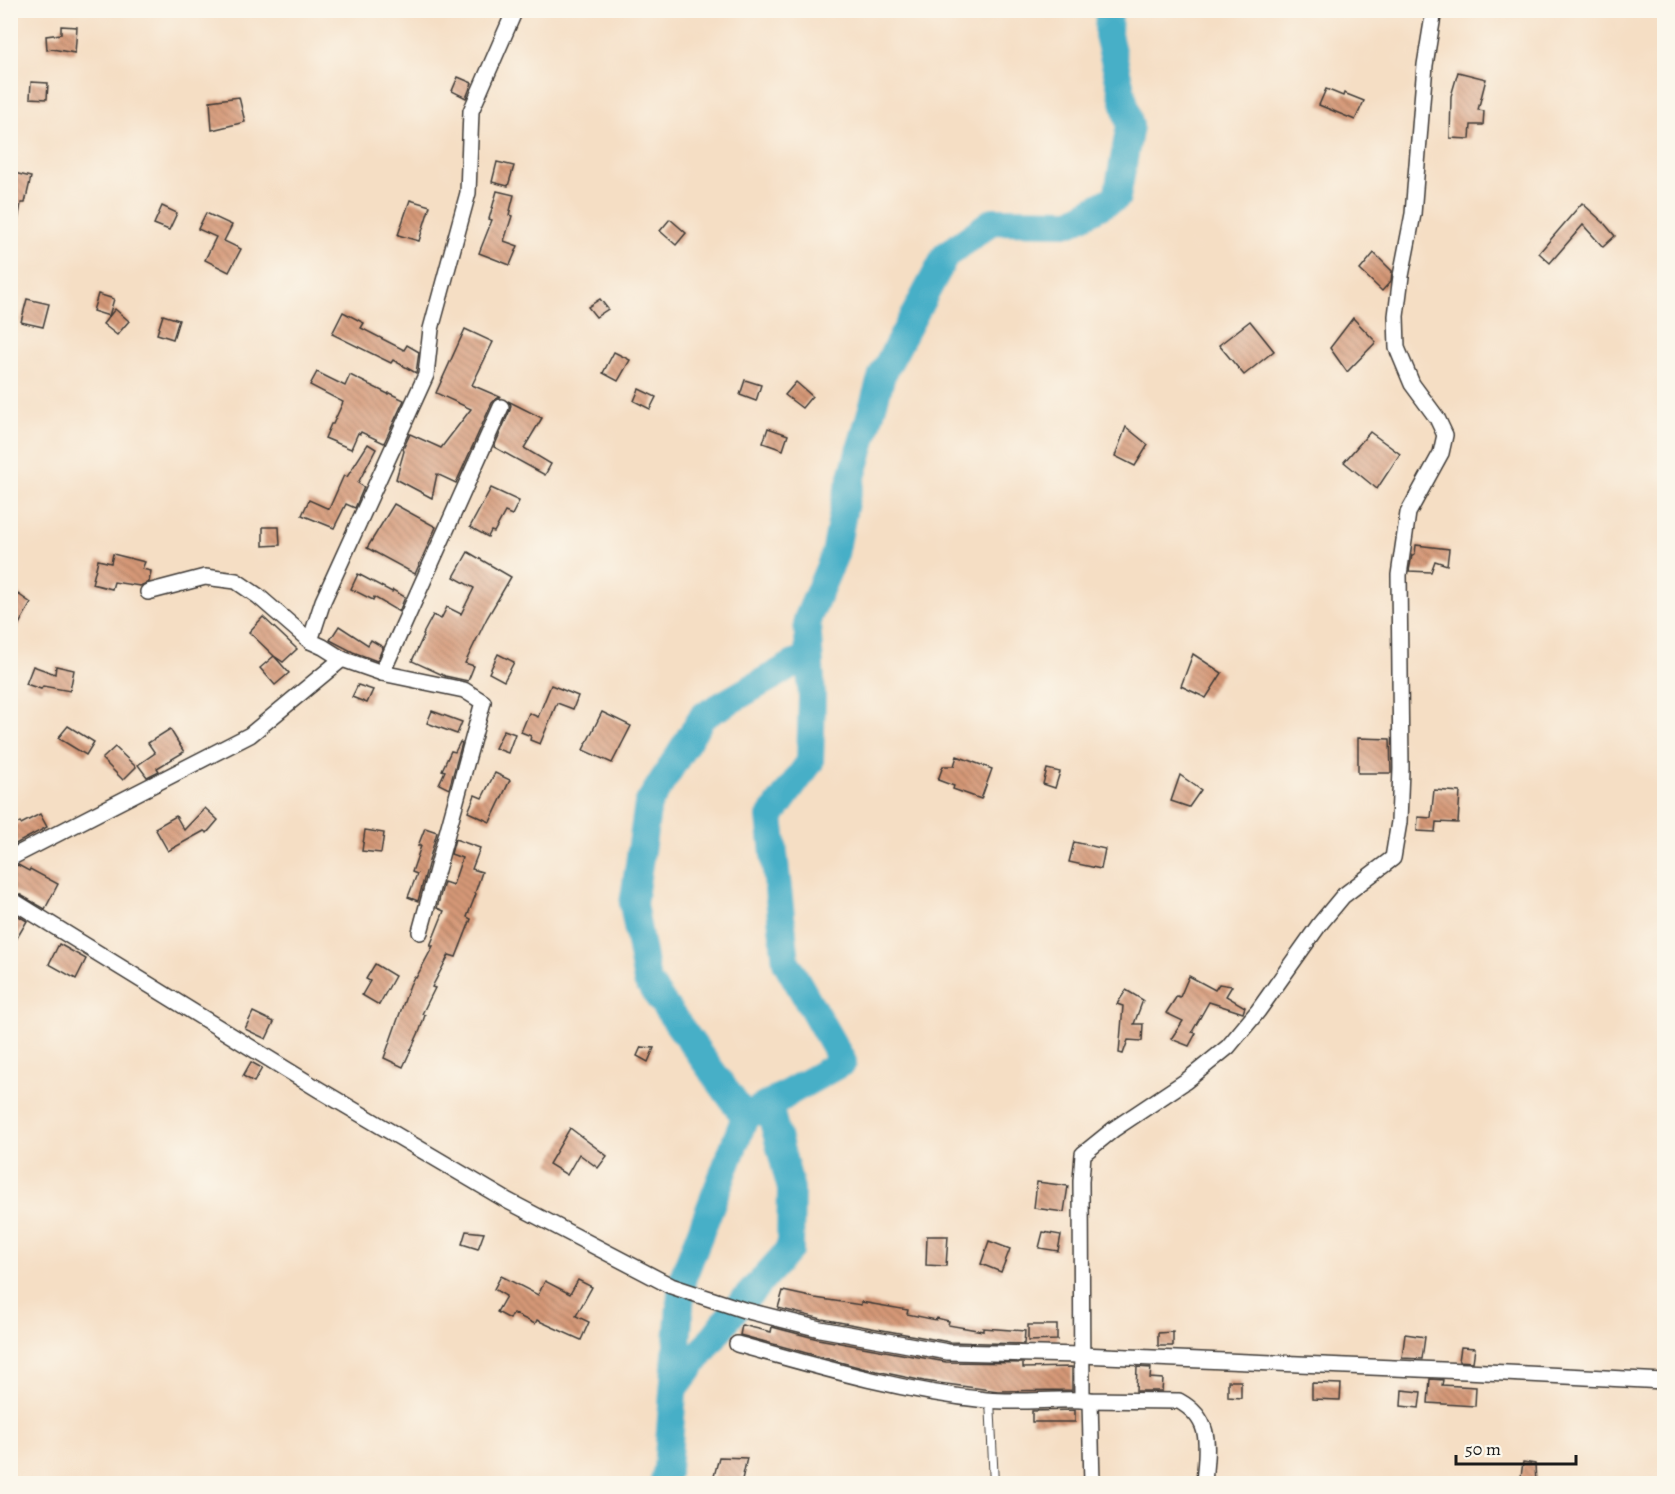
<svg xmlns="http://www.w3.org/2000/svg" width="1675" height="1494" font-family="Alegreya,serif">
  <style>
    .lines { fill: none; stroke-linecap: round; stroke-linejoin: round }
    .river { stroke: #47afc7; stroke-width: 28 }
    .building { fill: url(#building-back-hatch) }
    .lane-casing { stroke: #3d3935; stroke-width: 10 }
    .street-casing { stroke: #3d3935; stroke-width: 18 }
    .lane { stroke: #fff; stroke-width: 8 }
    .street { stroke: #fff; stroke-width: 15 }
  </style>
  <defs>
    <pattern id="building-back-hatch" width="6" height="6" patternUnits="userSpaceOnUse" patternTransform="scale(1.5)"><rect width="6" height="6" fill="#d59877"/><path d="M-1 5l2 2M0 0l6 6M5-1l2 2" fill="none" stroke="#ac7b61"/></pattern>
  </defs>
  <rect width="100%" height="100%" fill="#fbf7ec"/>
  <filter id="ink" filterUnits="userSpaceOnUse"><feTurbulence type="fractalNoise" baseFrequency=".0167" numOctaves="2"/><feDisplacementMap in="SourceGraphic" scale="12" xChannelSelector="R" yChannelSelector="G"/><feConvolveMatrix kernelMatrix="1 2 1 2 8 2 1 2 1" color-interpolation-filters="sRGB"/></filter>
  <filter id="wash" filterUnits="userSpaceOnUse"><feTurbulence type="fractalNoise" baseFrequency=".008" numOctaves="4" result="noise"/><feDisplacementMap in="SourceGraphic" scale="24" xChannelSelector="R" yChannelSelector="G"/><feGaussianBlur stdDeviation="1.35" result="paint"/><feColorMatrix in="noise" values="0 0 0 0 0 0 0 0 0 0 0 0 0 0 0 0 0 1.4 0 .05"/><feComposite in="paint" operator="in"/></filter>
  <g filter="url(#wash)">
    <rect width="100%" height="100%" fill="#f5dec4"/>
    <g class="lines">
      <g class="river">
        <path d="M745 1117 647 981 633 904 648 804 703 716 808 656"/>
        <path d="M674 1389 728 1318 790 1249 791 1189 769 1106 786 1095"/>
        <path d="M663 1484 667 1469 682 1280 745 1117 843 1062 786 962 770 817 810 762 812 698 807 620 835 554 846 497 882 375 946 255 993 221 1071 222 1117 197 1130 126 1108 35 1109 10"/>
      </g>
    </g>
    <g id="blocks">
      <g class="building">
        <path d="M61 26 77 27 75 53 52 49 47 50 46 36 61 34Z"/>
        <path d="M1458 72 1486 79 1478 110 1484 111 1483 125H1471L1470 139 1450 138 1451 96Z"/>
        <path d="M458 77 472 83 466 98 452 91Z"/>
        <path d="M31 82 48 83 47 99 30 98Z"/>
        <path d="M1326 89 1343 96 1344 93 1364 101 1355 120 1319 105Z"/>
        <path d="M239 97 245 122 212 130 210 101Z"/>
        <path d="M497 162 514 166 508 186 492 182Z"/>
        <path d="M10 172 31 177 25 203H21L17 226H10Z"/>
        <path d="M497 191 514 195 509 215 512 216 504 241 518 246 510 265 479 253 492 220 489 219Z"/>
        <path d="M410 200 430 206 419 241 398 235Z"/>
        <path d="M1582 203 1604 223 1615 236 1603 247 1583 225 1550 263 1539 253Z"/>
        <path d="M162 206 177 213 169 230 154 224Z"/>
        <path d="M206 213 232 225 224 241 241 249 229 272 205 260 216 237 198 229Z"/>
        <path d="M670 219 686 233 676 245 660 231Z"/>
        <path d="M1374 253 1392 271 1391 281 1382 291 1360 270Z"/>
        <path d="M98 294 114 299 109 316 93 311Z"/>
        <path d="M27 299 49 304 43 327 21 322Z"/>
        <path d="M600 299 608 309 596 317 588 307Z"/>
        <path d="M115 309 129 321 117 335 103 324Z"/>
        <path d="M343 312 364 323 361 328 404 350 407 345 419 352 416 373 393 360 391 363 332 334Z"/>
        <path d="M163 315 179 320 173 339 157 334Z"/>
        <path d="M1353 318 1376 342 1347 372 1330 348Z"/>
        <path d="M1250 321 1274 351 1244 375 1219 345Z"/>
        <path d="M465 329 493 342 472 385 500 397 496 399 492 403 456 483 437 474 432 498 396 479 404 451 403 449 410 434 441 448 471 409 436 393Z"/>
        <path d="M614 352 630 360 618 381 603 373Z"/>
        <path d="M317 372 345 386 350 375 388 394 389 393 404 400 384 443 361 432 360 434 358 433 351 449 325 438 331 424H333L343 402 310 385Z"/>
        <path d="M745 380 761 385 756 401 740 395Z"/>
        <path d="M796 382 812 396 802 408 785 395Z"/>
        <path d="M639 389 656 397 650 409 634 401Z"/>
        <path d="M508 401 542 418 524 448 551 464 545 475 494 447 510 410 511 405Z"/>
        <path d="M1126 427 1148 445 1135 466 1115 456Z"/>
        <path d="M768 428 788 435 783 450 763 443Z"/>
        <path d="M1370 432 1400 454 1377 489 1344 462Z"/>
        <path d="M368 444 376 449 358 483 364 487 355 508 346 504 334 528 302 515 309 500 329 509 344 475 347 477Z"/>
        <path d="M491 488 519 501 512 515 505 512 494 532 491 531 488 537 470 527Z"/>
        <path d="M394 504 436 527 415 574 367 548Z"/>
        <path d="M263 527H279L280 545 263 546Z"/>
        <path d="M1416 545 1449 549 1447 565 1435 561 1431 572 1409 571 1412 555 1415 554Z"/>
        <path d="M468 552 511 577 487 618 465 663 474 666 468 681 445 676 412 661 424 635 423 634 433 615 441 619 447 607 461 614 474 588 454 577Z"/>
        <path d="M113 554 145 562 142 569 151 571 149 582 140 586 114 582 112 589 92 584 98 560 111 563Z"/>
        <path d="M358 574 392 592 393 590 405 597 399 612 374 597 373 600 351 589Z"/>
        <path d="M18 594 31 603 10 640V610Z"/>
        <path d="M263 617 297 649 283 662 274 656 289 673 275 685 260 668 274 656 249 632Z"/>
        <path d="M339 626 368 645 371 640 383 647 377 661 353 652 330 640Z"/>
        <path d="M498 654 514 662 504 681 489 673Z"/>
        <path d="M1193 654 1222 673 1206 698 1181 686Z"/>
        <path d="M33 666 55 674 56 666 74 670 70 691 43 686 41 689 26 684Z"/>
        <path d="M358 685 373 690 367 703 352 697Z"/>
        <path d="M551 685 578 696 573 709 557 703 540 744 530 740 531 736 521 732 529 713 538 717Z"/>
        <path d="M432 711 462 722 457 734 427 723Z"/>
        <path d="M602 712 631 726 612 763 583 750Z"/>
        <path d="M68 726 94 742 86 755 58 738Z"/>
        <path d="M170 729 184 752 157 768 159 771 147 777 138 765 155 753 148 743Z"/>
        <path d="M504 730 515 734 508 753 495 748Z"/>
        <path d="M1358 738 1390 739 1391 773H1358Z"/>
        <path d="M460 742 462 743 449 789 439 784 445 771 442 770 451 751 455 752Z"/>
        <path d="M115 747 136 767 123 780 102 759Z"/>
        <path d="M957 756 992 769 981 799 953 789 954 786 938 780 943 766H954Z"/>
        <path d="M1047 769 1060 772 1055 788 1043 784Z"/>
        <path d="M495 773 510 780 490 822 468 812 475 795 482 798Z"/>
        <path d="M1180 775 1201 790 1189 807 1171 801Z"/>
        <path d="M1434 790 1460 792 1458 823 1436 822 1435 832 1417 831 1418 817 1431 818Z"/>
        <path d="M205 808 218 820 207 833 204 831 168 851 155 828 176 816 184 830Z"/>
        <path d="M40 814 47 827 10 847V828L20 822 21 824Z"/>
        <path d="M425 828 437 832 418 901 408 897 417 874 412 872 421 846H418Z"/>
        <path d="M365 830 384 833 381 853 362 851Z"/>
        <path d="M455 839 480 848 472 869 482 872 475 893 476 894 467 917 471 919 456 957 449 955 432 987 435 988 422 1014 425 1015 420 1030 403 1067 384 1058 410 985 414 977 416 978 433 946H430L444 911 437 908 444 882 453 885 462 858 451 854Z"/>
        <path d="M1074 842 1105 849 1101 869 1069 862Z"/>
        <path d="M18 865 29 871 30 869 58 884 45 909 10 889V868Z"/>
        <path d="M10 911 27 921 10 950Z"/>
        <path d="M59 944 86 959 76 979 49 964Z"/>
        <path d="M375 964 395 976 379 1005 362 995 370 981 366 979Z"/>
        <path d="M1189 976 1215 990 1219 984 1232 986 1226 996 1245 1007 1243 1013 1209 1002 1192 1032 1196 1033 1189 1046 1171 1039 1183 1021 1166 1013 1177 996 1180 997Z"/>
        <path d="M1126 990 1143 1000 1134 1024H1143L1142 1041 1128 1040 1123 1054 1119 1053 1123 1006 1117 1004Z"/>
        <path d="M253 1012 274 1022 266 1039 245 1029Z"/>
        <path d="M641 1047 654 1048 648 1062 637 1056Z"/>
        <path d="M251 1062 262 1068 254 1082 243 1076Z"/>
        <path d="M570 1128 607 1156 598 1168 579 1154 567 1175 549 1164Z"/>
        <path d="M1037 1182 1068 1186 1064 1212 1034 1208Z"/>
        <path d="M466 1231 484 1233 478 1249 462 1244Z"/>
        <path d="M1043 1232 1061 1235 1058 1251 1039 1248Z"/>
        <path d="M927 1236H948L946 1266 926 1265Z"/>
        <path d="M989 1241 1010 1249 1001 1272 981 1264Z"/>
        <path d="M501 1276 538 1295 545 1281 570 1294 578 1280 592 1287 576 1316 589 1322 581 1340 537 1320 535 1324 513 1313 510 1319 497 1312 506 1296 494 1289Z"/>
        <path d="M783 1291 815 1298 861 1305V1302L908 1310 907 1314 936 1320 937 1318 949 1321 948 1325 983 1331V1328L1025 1331 1024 1344 949 1342 822 1319 778 1308Z"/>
        <path d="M742 1325 771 1332 772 1327 818 1339 946 1362 1023 1363V1368L1072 1367V1390L998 1391 924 1381 862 1368 740 1335Z"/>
        <path d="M1028 1325H1057V1340L1028 1341Z"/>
        <path d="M1173 1332V1346H1158V1333Z"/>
        <path d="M1405 1334 1425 1337 1422 1359 1402 1358Z"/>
        <path d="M1461 1347 1475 1348 1473 1362 1459 1361Z"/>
        <path d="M1137 1367 1151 1368 1150 1378 1163 1379 1162 1391H1136Z"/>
        <path d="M1430 1379 1443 1380 1442 1385 1476 1387 1475 1406 1428 1403Z"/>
        <path d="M1228 1381H1241V1398L1228 1397Z"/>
        <path d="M1312 1383 1341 1384 1340 1400 1312 1399Z"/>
        <path d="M1402 1390 1421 1392 1419 1408 1401 1406Z"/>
        <path d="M1075 1410V1422H1032V1411Z"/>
        <path d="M719 1457 747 1458 741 1484H712Z"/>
        <path d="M1523 1462 1535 1464 1536 1484H1520Z"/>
      </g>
    </g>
  </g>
  <g filter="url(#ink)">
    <use href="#blocks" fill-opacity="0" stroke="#3d3935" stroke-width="1.5"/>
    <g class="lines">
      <g class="lane-casing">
        <path id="lane" d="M990 1400 994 1484"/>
      </g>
      <g class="street-casing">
        <g id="street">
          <path d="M148 592 205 577 236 581 258 596 310 641"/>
          <path d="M382 673 501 407"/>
          <path d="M10 858 250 735 342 659"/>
          <path d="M10 899 318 1089 508 1201 671 1286 744 1310 820 1329 948 1352 1081 1355 1466 1371 1664 1381"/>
          <path d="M420 932 483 702 464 690 382 673 342 659 323 647 310 641 323 601 426 375 431 329 468 193 471 111 515 10"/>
          <path d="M737 1344C819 1367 900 1391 986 1400 1017 1403 1051 1399 1082 1400"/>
          <path d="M1090 1400 1092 1484"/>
          <path d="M1204 1484C1206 1449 1215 1421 1179 1401L1082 1400 1081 1181 1083 1154 1114 1129 1186 1081 1228 1047 1258 1011 1319 925 1343 896 1393 858 1399 822 1401 769 1399 575 1408 513 1441 453 1445 435 1437 418 1412 384 1397 348 1396 316 1401 276 1413 214 1425 65 1434 10"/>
        </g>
      </g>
      <use href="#lane" class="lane"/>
      <use href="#street" class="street"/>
    </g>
  </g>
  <rect width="1675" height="1494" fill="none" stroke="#fbf7ec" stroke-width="36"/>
  <path d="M1456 1455v9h120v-9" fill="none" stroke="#1c1c1c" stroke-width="3"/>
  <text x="1465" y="1455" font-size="18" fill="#1c1c1c" stroke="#fbf7ec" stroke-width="4.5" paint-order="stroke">50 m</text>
</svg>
